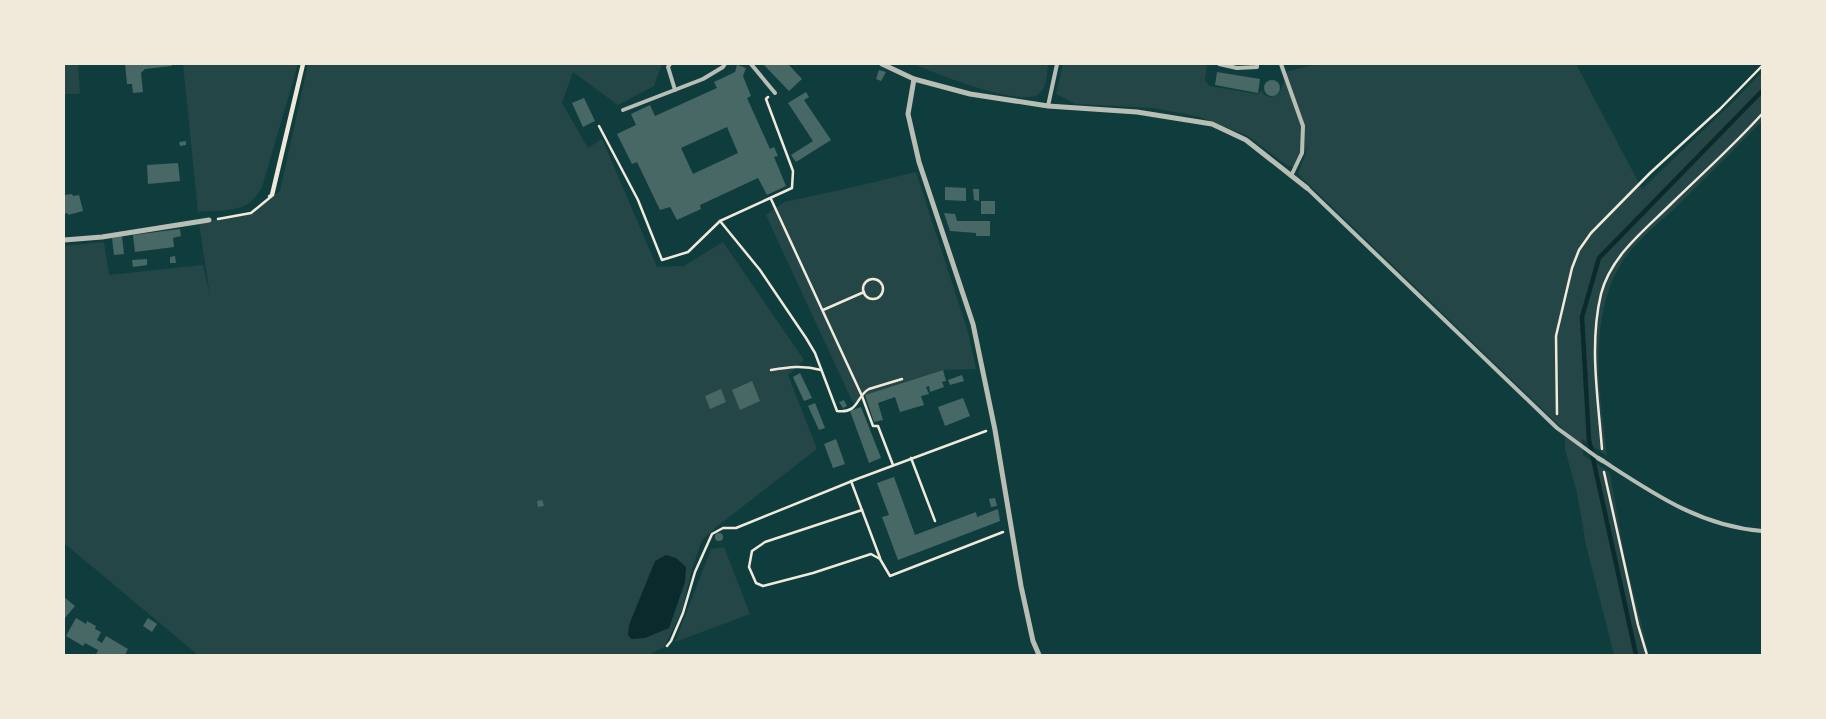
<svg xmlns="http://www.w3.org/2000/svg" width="1826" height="719" font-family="'PT Sans',sans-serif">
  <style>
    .green { fill: #244646 }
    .water { fill: #0a2a2b }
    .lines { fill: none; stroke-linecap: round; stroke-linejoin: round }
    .stream { stroke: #0a2a2b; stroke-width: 4.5 }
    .building { fill: #486865; fill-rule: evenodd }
    .path { stroke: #f1e9da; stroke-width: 2.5 }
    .service { stroke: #b8beb3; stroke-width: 4 }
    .pedestrian { stroke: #b8beb3; stroke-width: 4.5 }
    .minor { stroke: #b8beb3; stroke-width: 5 }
  </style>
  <rect width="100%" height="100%" fill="#0f3d3e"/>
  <g class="green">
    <path d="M64 64H78L80 94H64Z"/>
    <path d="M183 64H298L262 187C258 193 253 202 246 205 232 212 213 210 198 212Z"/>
    <path d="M308 64H662L654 86 618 105 573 72 562 103 588 148 602 139 657 267 684 266 723 242 804 360 788 375 817 449 715 528 702 540 692 569 682 611 664 647 648 655H198L64 543V246L104 242 109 275 203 265 210 296 199 223 251 213 280 191Z"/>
    <path d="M913 64H1048C1047 73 1047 86 1040 93 1024 110 933 72 913 64Z"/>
    <path d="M1063 64H1199L1207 65 1205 80 1209 86 1257 94 1262 91 1264 95 1271 97 1279 94 1288 71 1319 64H1576L1642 189 1734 101 1762 72V121C1733 151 1703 180 1673 210 1651 230 1625 250 1613 279 1590 332 1600 400 1607 456L1582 439 1583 455 1610 473 1625 558 1649 655H1614L1586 545 1577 493 1565 449V431L1298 174 1309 145 1296 167 1288 166 1248 136 1200 117 1154 108 1075 104 1056 94Z"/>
    <path d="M916 172 968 332 976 369 942 370 865 395 853 403 766 215 784 202 845 189Z"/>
    <path d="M724 547 750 614 675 642 711 549Z"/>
  </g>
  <path class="water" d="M666 555 676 558 686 567 685 582 669 628 645 638 631 639 628 635 629 625 655 561Z"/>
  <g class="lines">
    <path class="stream" d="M1636 655 1589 440 1582 317 1599 258 1762 91"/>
  </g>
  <g class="building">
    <path d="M125 64H171L172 66 145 69 141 73 143 92 133 93 132 84H127Z"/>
    <path d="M763 64H788L802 79 789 91Z"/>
    <path d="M737 65 746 68 743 76 751 96 747 98 770 149 774 147 778 156 774 157 786 186 767 195 758 178 700 205 701 209 677 220 670 207 660 210 637 162 632 164 617 134 636 125 631 114 650 105 655 116 717 88 714 82 735 72ZM727 127 738 153 693 174 681 148Z"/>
    <path d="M879 70 886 72 881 81 876 79Z"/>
    <path d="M1217 72 1260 79 1258 93 1215 85Z"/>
    <circle cx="1272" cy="88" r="8"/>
    <path d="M806 92 809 97 804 100 831 140 796 162 791 155 813 141 788 103Z"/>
    <path d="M584 98 595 121 583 127 572 103Z"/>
    <path d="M186 141V145L180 146 179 142Z"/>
    <path d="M178 163 180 181 148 184 147 165Z"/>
    <path d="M945 187 966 188V201L945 200Z"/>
    <path d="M973 189H979V201L974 200Z"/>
    <path d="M72 194 73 196 79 195 83 211 68 215V213L64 214V195Z"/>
    <rect x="981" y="201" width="14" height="13"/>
    <path d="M944 213 955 214 957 221H990V236H976V233L950 231Z"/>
    <path d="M180 229 181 236 173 238 174 247 135 252 133 235Z"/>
    <path d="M122 236 124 254 114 255 112 238Z"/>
    <path d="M175 256 176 263H170V257Z"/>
    <path d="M147 259V265L133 267 132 260Z"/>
    <path d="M943 370 946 381 942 382 944 387 930 392 929 386 926 387 929 394 921 396 924 405 900 412 895 397 878 403 883 420 874 422 865 395Z"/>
    <path d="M800 373 812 398 804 401 793 377Z"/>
    <path d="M962 375 964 381 950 385 948 380Z"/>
    <path d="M752 381 760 401 740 410 732 390Z"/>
    <path d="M721 389 726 402 710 409 705 396Z"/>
    <path d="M963 398 970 416 945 426 938 407Z"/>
    <path d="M844 400 847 406 843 408 839 402Z"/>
    <path d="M815 403 825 428 819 430 808 406Z"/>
    <path d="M861 407 881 458 869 463 850 411Z"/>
    <path d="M836 439 845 464 833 468 824 444Z"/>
    <path d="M894 477 915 535 976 512 977 517 998 509 1000 521 898 560 882 517 889 515 877 483Z"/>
    <path d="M995 498 997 506 991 507 989 499Z"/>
    <path d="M542 500 544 506 538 507 537 501Z"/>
    <circle cx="719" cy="537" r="4"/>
    <path d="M64 597 75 606 64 619Z"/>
    <path d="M76 618 86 624 87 621 96 626 95 629 101 632 97 640 102 643 106 636 128 649 125 655H96L98 650 85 643 83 646 66 636Z"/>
    <path d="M148 618 157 624 152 632 143 626Z"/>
  </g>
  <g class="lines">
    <g class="path">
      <path d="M599 126 638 200 662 260 688 252 720 221 792 188 793 171 766 99 768 97"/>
      <path d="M269 196 271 195 302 64"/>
      <path d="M771 199 862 396 873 426H878L893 465"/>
      <path d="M218 219 251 213 273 195 304 64"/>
      <path d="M720 221 760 270 806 338 815 353 837 411C859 414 856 396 869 389L902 379"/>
      <circle cx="873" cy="289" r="10"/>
      <path d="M823 310 864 292"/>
      <path d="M771 370C789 367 803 365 821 370"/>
      <path d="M1557 414 1556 336 1572 268 1579 250 1591 233 1650 173 1720 109 1762 66"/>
      <path d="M1602 449C1598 398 1589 344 1601 294 1611 255 1646 229 1673 202 1703 173 1734 145 1762 114"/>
      <path d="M911 458 935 521"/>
      <path d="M1604 472 1638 625 1647 655"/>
      <path d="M851 481 880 558"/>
      <path d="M862 510 765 542 752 551 749 567 756 583 763 586 813 573 871 554 880 559 890 576 1003 532"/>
      <path d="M667 646 671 641 683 613 695 572 712 534 723 528H736L857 479 986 431"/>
    </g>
    <g class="service">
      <path d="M670 64 668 67 675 90"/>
      <path d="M751 64 775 93"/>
      <path d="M1219 64 1237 68 1257 67V64"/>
      <path d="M1281 64 1303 126 1302 153 1291 176"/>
      <path d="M1048 106 1057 64"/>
      <path d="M623 110 703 79 723 67 725 64"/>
      <path d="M1307 188 1557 428 1598 458"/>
      <path d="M1603 461C1654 494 1700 526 1762 531"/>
    </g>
    <path class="pedestrian" d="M1598 458 1603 461"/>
    <g class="minor">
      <path d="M882 64 914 79 970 94 1048 106 1137 112 1212 124 1246 140 1307 188"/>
      <path d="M914 79 908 114 919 162 973 324 995 430 1021 586 1033 641 1039 655"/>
      <path d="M64 240 102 237 209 220"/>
    </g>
  </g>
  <rect width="1826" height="719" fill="none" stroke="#f1e9da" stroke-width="130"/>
</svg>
